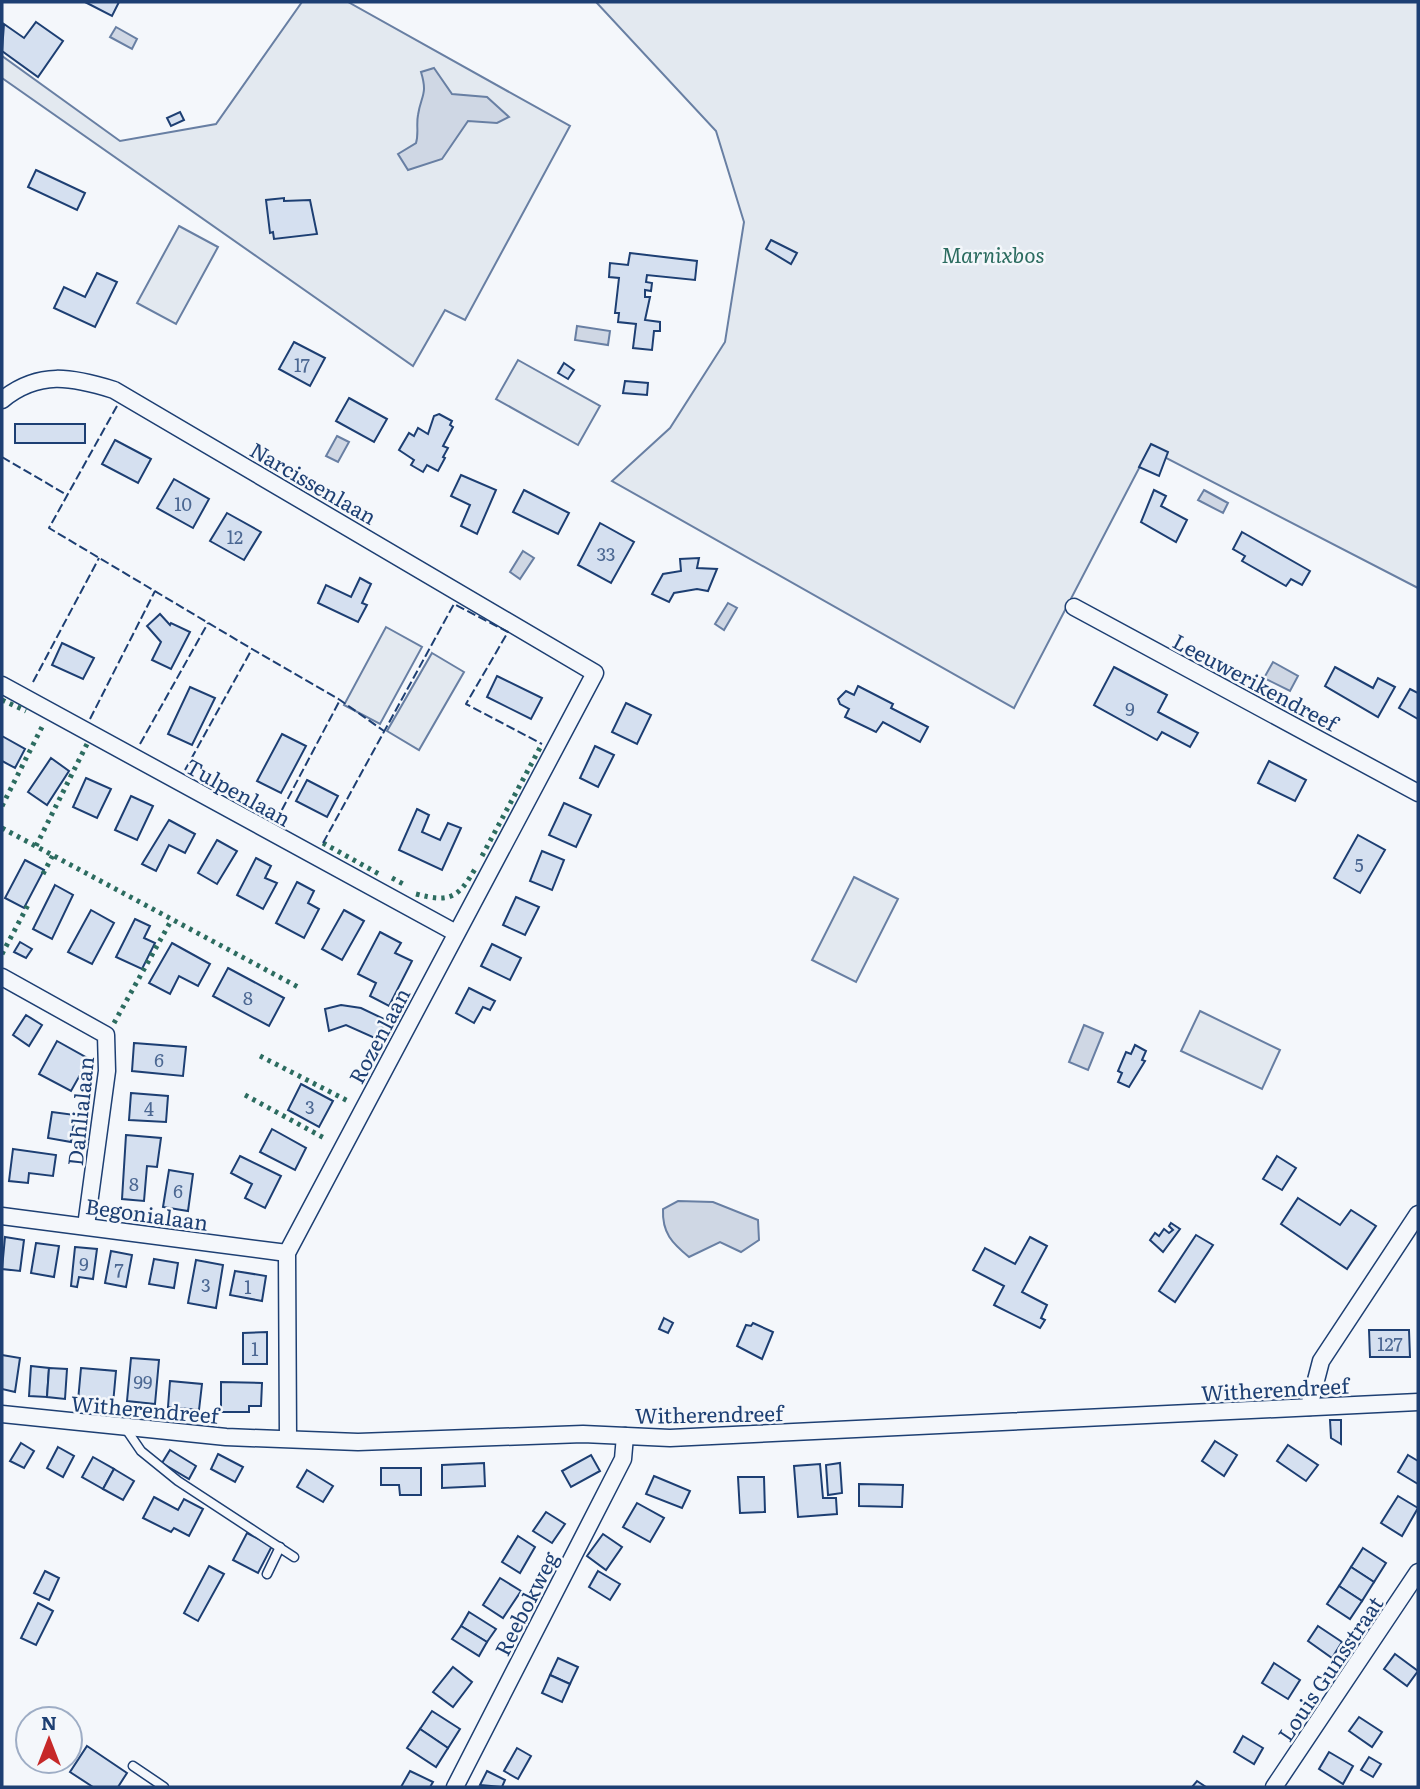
<svg xmlns="http://www.w3.org/2000/svg" width="1420" height="1789" font-family="Literata,serif">
  <style>
    .green { fill: #e3e9f0; stroke: #687fa3; stroke-width: 2 }
    .water { fill: #cfd7e4; stroke: #687fa3; stroke-width: 2 }
    .building { fill: #d5e0f0; stroke: #1d3f73; stroke-width: 2 }
    .lines { fill: none; stroke-linecap: round; stroke-linejoin: round }
    .lane-casing { stroke: #1d3f73; stroke-width: 11 }
    .street-casing { stroke: #1d3f73; stroke-width: 19 }
    .lane { stroke: #f4f7fb; stroke-width: 8 }
    .street { stroke: #f4f7fb; stroke-width: 16 }
    .hedge { stroke: #2c6c60; stroke-width: 5; stroke-dasharray: 3.5 5; stroke-linecap: butt }
    .fence { stroke: #1d3f73; stroke-width: 2; stroke-dasharray: 9 3.5; stroke-linecap: butt }
    .labels { text-anchor: middle; dominant-baseline: central; stroke-width: 5; stroke-linejoin: round; paint-order: stroke }
    .number-label { font-size: 18px; fill: #4b6792 }
    .park-label { font-size: 21px; font-style: italic; fill: #2c6c60; stroke: #f4f7fb }
    .street-label { font-size: 21px; fill: #1d3f73; stroke: #f4f7fb }
  </style>
  <rect width="100%" height="100%" fill="#f4f7fb"/>
  <g class="green">
    <path d="M302 2H348L570 126 465 320 445 310 413 366 2 78V56L120 141 216 124Z"/>
    <path d="M596 2H1418V588L1149 449 1014 708 612 481 670 428 725 342 744 222 716 131Z"/>
    <path d="M179 226 218 247 176 324 137 303Z"/>
    <path d="M518 360 600 406 578 445 496 399Z"/>
    <path d="M386 627 422 647 380 724 344 705Z"/>
    <path d="M432 653 464 672 419 750 387 731Z"/>
    <path d="M854 877 898 899 856 982 812 960Z"/>
    <path d="M1200 1011 1280 1050 1262 1089 1181 1051Z"/>
  </g>
  <g class="water">
    <path d="M116 27 137 39 132 49 110 37Z"/>
    <path d="M434 68 452 94 487 97 509 117 497 123 468 121 442 159 408 170 398 154 416 143C419 133 416 125 418 115 421 95 428 95 421 72Z"/>
    <path d="M577 326 610 331 608 345 575 340Z"/>
    <path d="M337 436 349 442 338 462 326 456Z"/>
    <path d="M1204 490 1228 503 1223 513 1198 500Z"/>
    <path d="M523 551 534 558 520 579 510 572Z"/>
    <path d="M728 603 737 608 724 630 715 624Z"/>
    <path d="M1273 662 1298 676 1290 691 1264 678Z"/>
    <path d="M1084 1025 1103 1033 1088 1070 1069 1062Z"/>
    <path d="M678 1201 713 1202 758 1220 759 1240 741 1252 720 1242 689 1257C672 1243 662 1233 663 1209Z"/>
  </g>
  <g class="building">
    <path d="M85 2H119L112 16Z"/>
    <path d="M36 22 63 41 38 77 2 51 4 24 24 38Z"/>
    <path d="M180 112 184 120 171 126 167 118Z"/>
    <path d="M36 170 85 193 77 210 28 187Z"/>
    <path d="M284 198V201L310 200 317 234 274 239 273 232 270 233 266 200Z"/>
    <path d="M771 240 797 253 791 264 766 249Z"/>
    <path d="M630 253 697 261 695 280 647 275 646 282 652 283 651 291 645 290V297H650L645 320 660 322V331H654L652 350 633 348 636 324 618 322 619 313H615L619 278 609 277 610 263 628 265Z"/>
    <path d="M97 273 117 282 95 327 54 308 64 287 85 297Z"/>
    <path d="M294 342 325 358 310 386 279 369Z"/>
    <path d="M564 363 574 370 568 379 558 373Z"/>
    <path d="M625 381 648 383 647 395 623 393Z"/>
    <path d="M349 398 387 419 374 442 336 421Z"/>
    <path d="M439 414 452 421 450 425 453 427 443 446 448 448 443 457 445 458 438 471 427 465 423 472 411 465 414 460 399 450 409 433 414 436 418 428 428 434 434 416Z"/>
    <rect x="15" y="424" width="70" height="19"/>
    <path d="M115 440 151 459 138 483 102 464Z"/>
    <path d="M1151 444 1168 452 1159 476 1139 467Z"/>
    <path d="M461 475 496 490 477 534 461 526 470 505 451 496Z"/>
    <path d="M174 479 209 499 193 528 157 508Z"/>
    <path d="M524 490 569 513 558 534 513 512Z"/>
    <path d="M1154 490 1166 496 1161 506 1187 520 1176 542 1141 522Z"/>
    <path d="M227 513 261 532 244 560 210 541Z"/>
    <path d="M600 523 634 542 611 583 578 565Z"/>
    <path d="M1242 532 1310 571 1302 585 1291 579 1286 586 1242 561 1245 556 1233 549Z"/>
    <path d="M699 558 697 568 717 569 708 591 697 589 674 593 669 602 652 594 663 574 681 571 680 559Z"/>
    <path d="M360 578 371 584 362 603 367 605 358 622 318 603 326 585 351 597Z"/>
    <path d="M160 614 170 625 171 623 190 632 171 669 152 660 161 642 147 626Z"/>
    <path d="M62 643 94 658 83 679 52 665Z"/>
    <path d="M1114 667 1167 695 1158 712 1198 733 1190 747 1162 732 1157 740 1094 705Z"/>
    <path d="M1335 667 1373 688 1378 678 1395 687 1378 717 1325 686Z"/>
    <path d="M497 676 542 698 531 719 487 697Z"/>
    <path d="M858 686 893 704 891 708 928 727 920 742 883 722 876 732 845 717 849 709 840 704 838 699 846 691 854 695Z"/>
    <path d="M190 687 215 698 192 745 168 734Z"/>
    <path d="M1410 689 1418 693V719L1399 708Z"/>
    <path d="M626 703 651 715 637 744 612 732Z"/>
    <path d="M282 734 306 746 281 793 257 781Z"/>
    <path d="M2 736 25 749 15 768 2 761Z"/>
    <path d="M595 746 614 755 598 787 580 778Z"/>
    <path d="M51 758 69 771 47 805 28 792Z"/>
    <path d="M1269 761 1306 780 1295 801 1258 783Z"/>
    <path d="M86 778 111 789 97 818 73 807Z"/>
    <path d="M307 780 338 796 327 817 296 801Z"/>
    <path d="M131 796 153 806 137 840 115 830Z"/>
    <path d="M564 803 591 815 576 847 549 835Z"/>
    <path d="M417 809 429 815 422 832 440 840 448 823 461 828 442 870 399 850Z"/>
    <path d="M169 820 195 834 185 853 169 845 156 871 142 864Z"/>
    <path d="M1358 835 1385 850 1360 893 1334 878Z"/>
    <path d="M217 840 237 851 217 884 198 873Z"/>
    <path d="M542 851 564 860 552 890 530 881Z"/>
    <path d="M256 858 271 866 265 878 277 883 263 909 237 895Z"/>
    <path d="M25 860 44 870 24 908 5 898Z"/>
    <path d="M297 882 314 891 308 903 319 909 304 938 276 923Z"/>
    <path d="M55 885 73 895 52 939 33 929Z"/>
    <path d="M516 897 539 907 525 935 503 925Z"/>
    <path d="M91 910 114 923 92 964 68 952Z"/>
    <path d="M344 910 364 921 342 960 322 949Z"/>
    <path d="M135 919 150 926 144 938 155 943 142 969 116 957Z"/>
    <path d="M380 932 401 943 395 953 412 961 389 1006 370 996 376 983 358 974Z"/>
    <path d="M20 942 32 949 26 958 14 952Z"/>
    <path d="M172 943 210 964 198 986 179 976 170 994 149 983Z"/>
    <path d="M492 944 521 958 510 980 481 966Z"/>
    <path d="M228 968 284 998 269 1026 213 996Z"/>
    <path d="M469 988 495 1001 490 1010 483 1007 474 1023 456 1013Z"/>
    <path d="M341 1005 361 1008 386 1020 377 1039 346 1025 329 1031 325 1009Z"/>
    <path d="M26 1015 42 1025 29 1046 13 1035Z"/>
    <path d="M57 1041 89 1059 71 1091 39 1074Z"/>
    <path d="M134 1043 186 1047 183 1076 132 1071Z"/>
    <path d="M1135 1045 1146 1051 1142 1060 1145 1061 1129 1087 1118 1082 1122 1073 1118 1071 1126 1052 1131 1054Z"/>
    <path d="M301 1084 333 1101 319 1127 288 1110Z"/>
    <path d="M131 1093 168 1096 166 1122 129 1120Z"/>
    <path d="M52 1112 75 1115 71 1142 48 1138Z"/>
    <path d="M272 1129 306 1148 295 1170 260 1152Z"/>
    <path d="M126 1135 161 1138 157 1167 147 1166 144 1201 122 1199Z"/>
    <path d="M13 1149 56 1155 53 1176 29 1173 28 1183 9 1181Z"/>
    <path d="M240 1156 281 1176 265 1208 245 1198 252 1184 231 1173Z"/>
    <path d="M1277 1156 1296 1168 1282 1190 1263 1179Z"/>
    <path d="M169 1170 193 1174 188 1211 163 1207Z"/>
    <path d="M1298 1198 1340 1225 1351 1210 1376 1226 1347 1269 1281 1224Z"/>
    <path d="M1171 1223 1180 1229 1163 1252 1150 1240 1155 1233 1159 1236 1164 1229 1169 1233 1173 1230 1169 1226Z"/>
    <path d="M1196 1235 1213 1245 1175 1302 1159 1291Z"/>
    <path d="M5 1237 24 1240 20 1271 2 1269Z"/>
    <path d="M1030 1237 1047 1246 1022 1292 1047 1305 1041 1318 1045 1320 1040 1328 994 1305 1004 1286 973 1270 985 1248 1015 1264Z"/>
    <path d="M36 1243 59 1246 54 1277 31 1273Z"/>
    <path d="M75 1247 97 1249 93 1279 79 1277 77 1287 71 1286Z"/>
    <path d="M111 1251 132 1255 126 1287 105 1283Z"/>
    <path d="M154 1259 178 1263 174 1288 149 1284Z"/>
    <path d="M196 1260 223 1265 216 1308 188 1303Z"/>
    <path d="M235 1271 266 1276 262 1301 230 1295Z"/>
    <path d="M664 1318 673 1323 668 1333 659 1329Z"/>
    <path d="M753 1323 773 1332 762 1359 737 1346 746 1325 751 1326Z"/>
    <path d="M1369 1330H1409L1410 1357H1370Z"/>
    <path d="M267 1332V1364H243V1333Z"/>
    <path d="M2 1355 20 1358 15 1392 2 1389Z"/>
    <path d="M131 1358 159 1360 155 1404 127 1401Z"/>
    <path d="M31 1366 49 1368 47 1397 29 1396Z"/>
    <path d="M49 1368 67 1369 65 1399 47 1397Z"/>
    <path d="M81 1368 116 1371 113 1404 78 1401Z"/>
    <path d="M170 1381 202 1384 199 1410 168 1407Z"/>
    <path d="M221 1382 262 1383 261 1406H249V1412H221Z"/>
    <path d="M1330 1420H1341V1444L1331 1438Z"/>
    <path d="M1215 1441 1237 1455 1224 1476 1202 1461Z"/>
    <path d="M21 1443 34 1451 24 1468 10 1461Z"/>
    <path d="M1288 1445 1318 1465 1306 1481 1277 1461Z"/>
    <path d="M58 1447 74 1456 63 1477 47 1468Z"/>
    <path d="M170 1450 196 1466 189 1479 162 1463Z"/>
    <path d="M218 1454 243 1467 235 1482 211 1469Z"/>
    <path d="M591 1455 600 1471 571 1487 562 1471Z"/>
    <path d="M1408 1455 1418 1461V1484L1398 1472Z"/>
    <path d="M93 1457 114 1469 103 1489 82 1477Z"/>
    <path d="M484 1463 485 1486 442 1488V1465Z"/>
    <path d="M840 1463 842 1493 828 1495 826 1465Z"/>
    <path d="M820 1464 823 1498H836L837 1514 798 1517 794 1466Z"/>
    <path d="M381 1468H421V1495H400L399 1485H381Z"/>
    <path d="M114 1469 134 1481 123 1500 103 1489Z"/>
    <path d="M307 1470 333 1486 323 1502 297 1487Z"/>
    <path d="M654 1476 690 1491 682 1508 646 1494Z"/>
    <path d="M738 1477H764L765 1512 740 1513Z"/>
    <path d="M859 1484 903 1485 902 1507 859 1506Z"/>
    <path d="M1398 1496 1418 1508 1402 1536 1381 1523Z"/>
    <path d="M154 1497 178 1510 184 1499 203 1509 189 1536 174 1528 171 1532 143 1518Z"/>
    <path d="M637 1503 664 1518 650 1542 623 1527Z"/>
    <path d="M546 1512 565 1524 552 1543 533 1531Z"/>
    <path d="M247 1533 272 1546 258 1573 233 1560Z"/>
    <path d="M603 1534 622 1547 606 1570 587 1556Z"/>
    <path d="M518 1536 535 1547 520 1573 502 1562Z"/>
    <path d="M1363 1548 1386 1563 1374 1582 1351 1567Z"/>
    <path d="M209 1566 224 1574 198 1621 184 1613Z"/>
    <path d="M1351 1567 1374 1582 1362 1601 1339 1586Z"/>
    <path d="M45 1571 59 1578 49 1600 34 1593Z"/>
    <path d="M598 1571 620 1584 610 1600 589 1587Z"/>
    <path d="M500 1578 521 1591 503 1618 483 1605Z"/>
    <path d="M1339 1586 1362 1601 1350 1619 1327 1604Z"/>
    <path d="M38 1603 53 1611 36 1645 21 1638Z"/>
    <path d="M469 1612 496 1629 487 1642 461 1626Z"/>
    <path d="M461 1626 487 1642 479 1656 452 1639Z"/>
    <path d="M1318 1626 1342 1642 1332 1658 1308 1641Z"/>
    <path d="M1395 1654 1418 1671 1407 1686 1384 1669Z"/>
    <path d="M558 1658 578 1667 570 1684 550 1675Z"/>
    <path d="M1274 1663 1300 1680 1288 1699 1262 1683Z"/>
    <path d="M453 1667 472 1682 453 1707 433 1692Z"/>
    <path d="M550 1675 570 1684 562 1702 542 1693Z"/>
    <path d="M432 1711 460 1729 448 1748 420 1729Z"/>
    <path d="M1359 1717 1382 1732 1372 1747 1349 1731Z"/>
    <path d="M420 1729 448 1748 436 1767 407 1748Z"/>
    <path d="M1243 1736 1263 1748 1254 1764 1234 1752Z"/>
    <path d="M87 1746 127 1773 118 1787H93L70 1772Z"/>
    <path d="M517 1748 531 1756 518 1779 504 1771Z"/>
    <path d="M1329 1752 1353 1766 1343 1784 1319 1769Z"/>
    <path d="M1369 1757 1381 1764 1373 1777 1361 1770Z"/>
    <path d="M410 1771 433 1782 430 1787H401Z"/>
    <path d="M487 1771 505 1780 502 1787 480 1785Z"/>
    <path d="M1197 1781 1206 1787H1192Z"/>
  </g>
  <g class="lines">
    <g class="lane-casing">
      <g id="lane">
        <path d="M126 1429 141 1451 178 1481 294 1557"/>
        <path d="M267 1574 280 1547"/>
        <path d="M133 1766 164 1787"/>
      </g>
    </g>
    <g class="street-casing">
      <g id="street">
        <path d="M2 400C39 370 72 377 114 390L595 673 287 1253 288 1438"/>
        <path d="M1074 607 1418 793"/>
        <path d="M2 685 456 933"/>
        <path d="M2 977 106 1035 107 1071 86 1226"/>
        <path d="M2 1216 287 1253"/>
        <path d="M1309 1407 1321 1361 1418 1214"/>
        <path d="M2 1414 226 1437 358 1442 583 1434 670 1438 1418 1402"/>
        <path d="M455 1787 623 1459 625 1436"/>
        <path d="M1274 1787 1418 1572"/>
      </g>
    </g>
    <use href="#lane" class="lane"/>
    <use href="#street" class="street"/>
    <g class="hedge">
      <path d="M2 700 26 711"/>
      <path d="M2 806 44 723"/>
      <path d="M2 828 298 987"/>
      <path d="M323 843 379 874"/>
      <path d="M36 846 87 744"/>
      <path d="M482 856 542 744"/>
      <path d="M43 874 53 855"/>
      <path d="M392 878 407 886"/>
      <path d="M416 894C450 903 458 898 475 869"/>
      <path d="M2 954 28 905"/>
      <path d="M114 1023 172 919"/>
      <path d="M260 1056 348 1101"/>
      <path d="M245 1095 326 1139"/>
    </g>
    <g class="fence">
      <path d="M117 406 49 528 252 649"/>
      <path d="M2 457 67 495"/>
      <path d="M33 682 99 558"/>
      <path d="M90 719 155 591"/>
      <path d="M140 744 208 623"/>
      <path d="M185 770 252 649 340 700 384 731"/>
      <path d="M276 821 340 700"/>
      <path d="M323 843 454 604 508 632 466 704 542 744"/>
    </g>
  </g>
  <g class="labels">
    <g class="number-label">
      <text x="302" y="364">17</text>
      <text x="183" y="503">10</text>
      <text x="235" y="536">12</text>
      <text x="606" y="553">33</text>
      <text x="1130" y="708">9</text>
      <text x="1359" y="864">5</text>
      <text x="248" y="997">8</text>
      <text x="159" y="1059">6</text>
      <text x="310" y="1106">3</text>
      <text x="149" y="1108">4</text>
      <text x="134" y="1183">8</text>
      <text x="178" y="1190">6</text>
      <text x="84" y="1263">9</text>
      <text x="119" y="1269">7</text>
      <text x="206" y="1284">3</text>
      <text x="248" y="1286">1</text>
      <text x="1390" y="1343">127</text>
      <text x="255" y="1348">1</text>
      <text x="143" y="1381">99</text>
    </g>
    <g class="park-label">
      <text x="993" y="253">Marnixbos</text>
    </g>
    <g class="street-label">
      <text transform="translate(314 482) rotate(30)">Narcissenlaan</text>
      <text transform="translate(1256 681) rotate(28)">Leeuwerikendreef</text>
      <text transform="translate(239 791) rotate(29)">Tulpenlaan</text>
      <text transform="translate(378 1035) rotate(-62)">Rozenlaan</text>
      <text transform="translate(79 1111) rotate(-84)">Dahlialaan</text>
      <text transform="translate(147 1213) rotate(8)">Begonialaan</text>
      <text transform="translate(1275 1388) rotate(-3)">Witherendreef</text>
      <text transform="translate(145 1408) rotate(5)">Witherendreef</text>
      <text transform="translate(709 1413) rotate(-1)">Witherendreef</text>
      <text transform="translate(525 1603) rotate(-63)">Reebokweg</text>
      <text transform="translate(1329 1668) rotate(-56)">Louis Gunsstraat</text>
    </g>
  </g>
  <rect width="1420" height="1789" fill="none" stroke="#1d3f73" stroke-width="7"/>
  <g transform="translate(49 1740)"><circle r="33" fill="#f4f7fb" stroke="#9eadc5" stroke-width="2"/>
  <path d="M0-5L12 26L0 18L-12 26Z" fill="#c62828"/>
  <text y="-10" font-size="19" font-weight="bold" text-anchor="middle" fill="#1d3f73">N</text>
  </g>
</svg>
